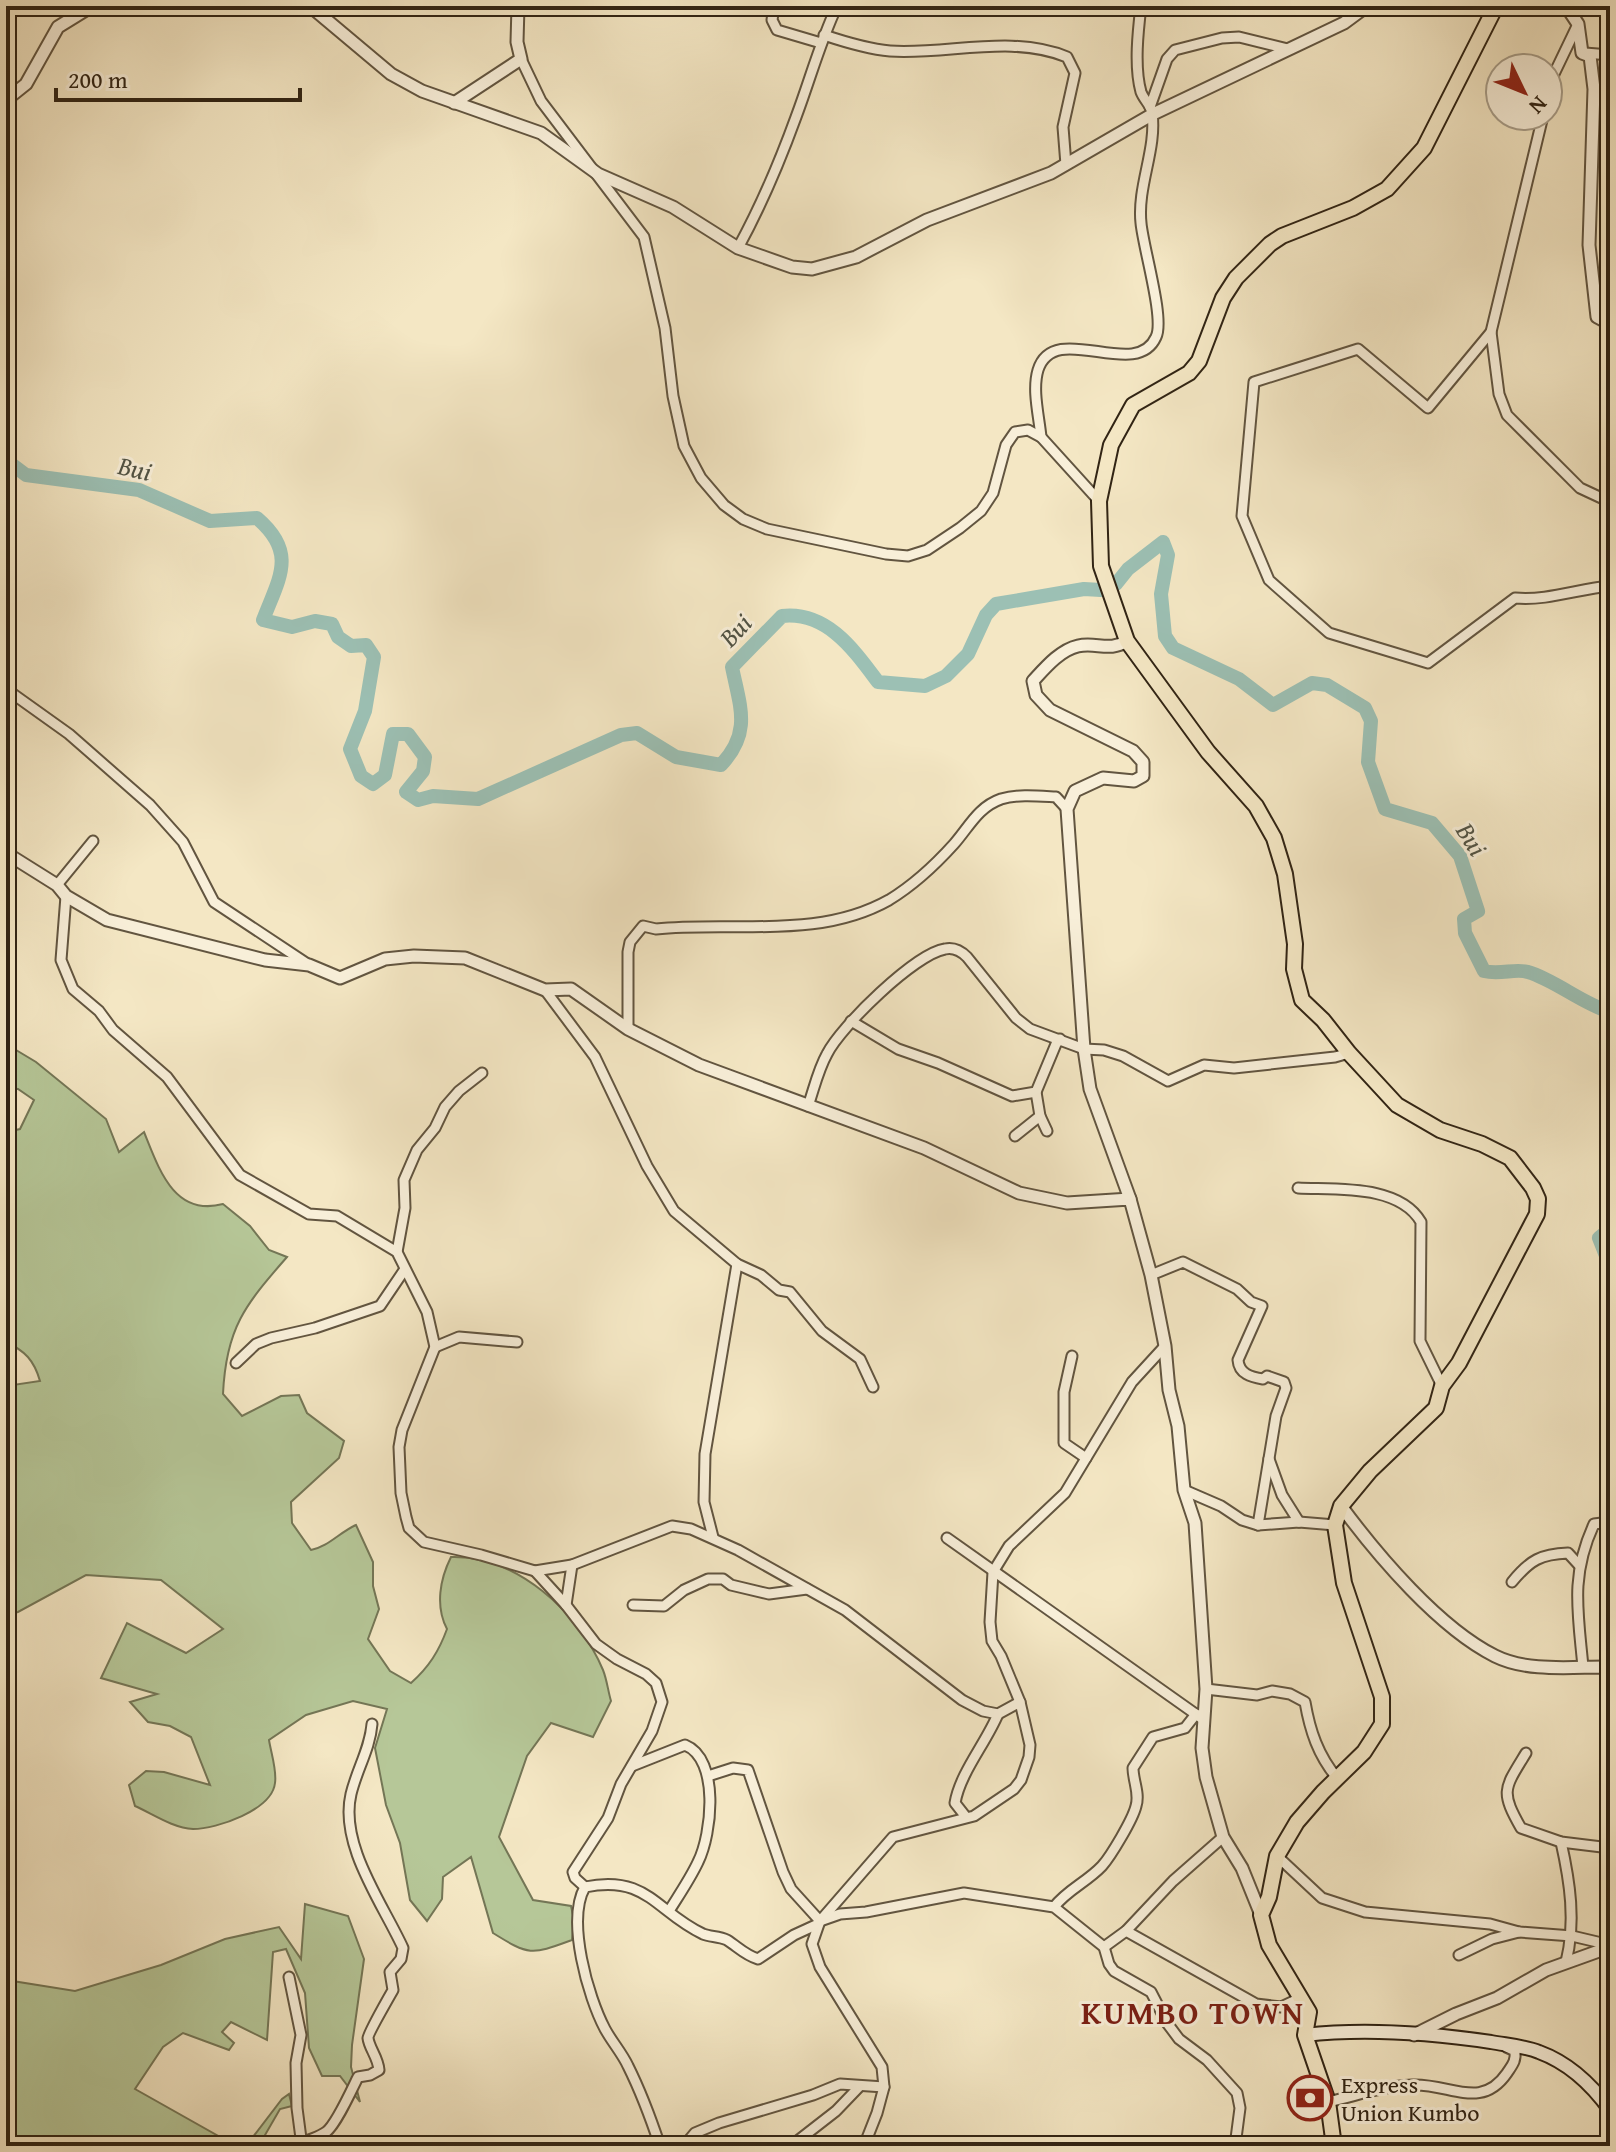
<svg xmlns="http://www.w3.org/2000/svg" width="1616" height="2152" font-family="'Gentium Book Plus',serif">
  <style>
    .green { fill: #b6c798; stroke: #747656; stroke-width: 2 }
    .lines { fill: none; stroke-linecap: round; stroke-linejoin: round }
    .river { stroke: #9cc0b4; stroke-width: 14 }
    .minor-casing { stroke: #625540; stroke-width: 13 }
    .tertiary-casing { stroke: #625540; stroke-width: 15 }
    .secondary-casing { stroke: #312414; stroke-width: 16 }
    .trunk-casing { stroke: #312414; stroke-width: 18 }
    .minor { stroke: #f8efd9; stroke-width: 9 }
    .tertiary { stroke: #f8efd9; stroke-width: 11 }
    .secondary { stroke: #f8efd9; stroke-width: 12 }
    .trunk { stroke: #f4e7c4; stroke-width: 14 }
    .labels { text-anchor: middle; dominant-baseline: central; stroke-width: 6; stroke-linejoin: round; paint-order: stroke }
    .poi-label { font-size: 24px; fill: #312414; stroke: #f8efd9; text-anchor: start }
    .water-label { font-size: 26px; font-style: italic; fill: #515344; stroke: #f8efd9 }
    .district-label { font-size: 32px; font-weight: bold; letter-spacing: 2px; fill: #7a1f14; stroke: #f8efd9 }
  </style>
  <rect width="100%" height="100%" fill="#f4e7c4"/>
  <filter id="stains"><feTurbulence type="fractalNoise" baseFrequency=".0025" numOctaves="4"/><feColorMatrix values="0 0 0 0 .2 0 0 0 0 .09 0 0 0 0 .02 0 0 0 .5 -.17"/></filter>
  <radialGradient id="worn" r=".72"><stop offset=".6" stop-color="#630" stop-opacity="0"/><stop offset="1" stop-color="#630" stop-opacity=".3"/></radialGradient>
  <g class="green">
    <path d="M6 1044 36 1062 106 1119 119 1152 144 1132C159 1169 174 1217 223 1204L250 1226 269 1250 287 1257C245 1305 226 1328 223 1394L242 1416 281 1396 299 1395 307 1413 344 1441 339 1458 291 1502 292 1523 311 1550C328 1547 340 1532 356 1525L373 1562V1586L379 1609 368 1639 390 1671 411 1683C429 1667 439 1651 447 1629 435 1606 440 1579 451 1557 516 1555 579 1612 603 1670 607 1680 608 1691 611 1701L593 1737 551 1723 527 1756 499 1837 533 1900 571 1906 574 1920 572 1940C531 1955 530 1956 493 1933L471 1857 443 1877 442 1899 427 1921 410 1900 400 1843 386 1805 375 1748 387 1709 353 1701 306 1715 269 1740C271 1753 277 1770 275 1783 272 1810 217 1829 193 1829 173 1828 153 1814 135 1806L129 1785 146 1771 164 1772 210 1785 191 1737 170 1726 148 1722 130 1702 157 1694 101 1678 127 1623 186 1653 223 1629 161 1580 86 1575 18 1612 6 1615V1386L40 1381C34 1360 25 1351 6 1342V1132L20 1129 34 1100 18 1089 6 1088Z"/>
    <path d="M305 1904 348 1916 364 1959 352 2045 351 2067 360 2102 340 2076H322L309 2048 305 1993 286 1949 273 1952 267 2040 231 2022 222 2032 234 2043 229 2050 183 2033 163 2047 135 2089 236 2146H6V1980L75 1991 161 1965 225 1939 279 1927 301 1959Z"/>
    <path d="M289 2094 292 2106 280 2109 265 2135 264 2146H246L282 2099Z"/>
  </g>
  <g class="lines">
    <g class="river">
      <path d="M6 460 26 475 139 490 210 521 257 518C298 553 279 578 263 620L292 627 315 621 332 624 338 637 351 646 366 645 374 657 365 711 350 749 361 776 373 784 385 775 393 734H408L425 757 423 771 406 792 418 800 433 796 478 799 621 735 637 733 676 757 721 765C752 732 740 707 732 667L782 616C827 611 854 650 878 682L925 686 946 676 968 654 986 615 996 604 1084 589 1101 590 1116 584 1128 569 1163 542 1168 555 1161 594 1165 636 1173 648 1239 679 1273 705 1312 683 1327 685 1365 708 1371 721 1368 762 1385 809 1432 823 1460 856 1478 911 1464 919 1465 933 1484 971C1500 975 1516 968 1528 972 1555 980 1581 1003 1610 1012"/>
      <path d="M1610 1229 1599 1238 1610 1266"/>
    </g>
    <g class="minor-casing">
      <g id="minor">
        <path d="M774 6 772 20 777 30 821 43"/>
        <path d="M824 35C845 42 867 49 890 51 948 55 1011 34 1067 57L1075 73 1063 127 1066 165"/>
        <path d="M1585 53 1610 55"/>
        <path d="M521 59 541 101 644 237 665 328 673 396 684 446 701 478 724 505 743 519 767 529 886 554 908 556 927 550 960 528 981 511 993 493 1006 445 1015 432 1028 430 1041 437 1099 501"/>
        <path d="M1548 97 1554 74 1578 24"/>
        <path d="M1150 107 1167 59 1175 50 1222 38 1239 37 1288 49"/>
        <path d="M1543 116 1491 332 1428 408 1358 349 1254 382 1242 516 1269 580 1329 633 1428 663 1515 598C1547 601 1578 589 1610 586"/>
        <path d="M738 248C761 206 780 161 796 117 810 80 820 42 837 6"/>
        <path d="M1597 317 1610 307"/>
        <path d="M1491 332 1499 394 1507 415 1580 488 1610 502"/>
        <path d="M1041 437C1039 416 1032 390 1038 370 1054 319 1136 382 1156 337 1165 319 1143 247 1141 223 1137 186 1157 149 1152 113 1151 105 1144 100 1141 92 1134 67 1138 31 1141 6"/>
        <path d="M6 689 69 734 150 805 183 842 214 902 306 963"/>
        <path d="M57 885 93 841"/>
        <path d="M66 896 61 960 73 989 99 1011 113 1030 167 1077 240 1175 309 1214 337 1216 397 1252 427 1312 435 1347 402 1430 399 1447 401 1493 406 1517 409 1528 424 1542 481 1555 535 1571 572 1565 672 1526 691 1529 738 1550 845 1610 962 1700 983 1711 998 1714 1020 1702"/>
        <path d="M545 990 595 1057 647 1166 674 1211 737 1264 761 1275 779 1290 790 1292 822 1331 860 1359 873 1387"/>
        <path d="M851 1021 898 1049 938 1063 1012 1096 1036 1092 1056 1044 1060 1039"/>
        <path d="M628 1029V952L630 942 643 926 656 929C734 921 818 940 889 900 912 886 936 864 954 844 969 827 978 807 1001 799 1018 794 1038 796 1056 797L1067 809"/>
        <path d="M1036 1092 1040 1116 1047 1131"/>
        <path d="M808 1106C814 1089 818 1070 827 1054 841 1026 915 954 945 949 954 947 961 951 967 957L1016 1018 1030 1029 1084 1049 1104 1050 1123 1056 1168 1081 1204 1065 1234 1068 1335 1057 1349 1053"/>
        <path d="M1015 1136 1040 1116"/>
        <path d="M1298 1188C1336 1190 1399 1184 1421 1222L1420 1341 1442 1386"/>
        <path d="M397 1252 405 1208 404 1180 417 1150 435 1128 445 1107 459 1091 482 1073"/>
        <path d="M1151 1275 1183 1262 1237 1289 1251 1302 1262 1306 1238 1360C1239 1374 1251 1377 1263 1379L1267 1376 1284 1382 1286 1388 1276 1416 1258 1525"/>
        <path d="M435 1347 459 1337 517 1342"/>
        <path d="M1072 1356 1064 1392V1443L1086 1458"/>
        <path d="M236 1363 256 1344 271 1338 315 1328 380 1306 405 1269"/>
        <path d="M1269 1459 1282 1495 1299 1522"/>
        <path d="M1184 1490 1221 1506 1242 1520 1258 1525 1299 1522 1335 1525"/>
        <path d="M713 1537 704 1502 705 1454 737 1264"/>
        <path d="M947 1538 1204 1720"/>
        <path d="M535 1571 566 1605 572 1565"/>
        <path d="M1512 1582C1530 1560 1541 1554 1568 1553L1579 1565"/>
        <path d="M566 1605 596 1644 617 1659 646 1674 656 1683 662 1702 652 1731 621 1784 608 1818 573 1872 575 1878 585 1887"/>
        <path d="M633 1605 664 1606 684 1590 708 1579H723L731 1585 769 1594 807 1589"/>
        <path d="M1583 1667C1578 1612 1570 1576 1594 1524L1610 1522"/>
        <path d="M1206 1689 1257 1695 1272 1691 1290 1694 1305 1702C1310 1731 1318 1755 1337 1778"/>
        <path d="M1526 1753C1504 1789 1500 1791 1521 1828L1561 1842 1610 1848"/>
        <path d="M632 1766 685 1745C720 1759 712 1834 698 1862 690 1879 679 1895 669 1911"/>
        <path d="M708 1776 733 1768 748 1770 783 1872 791 1889 820 1921 840 1914 866 1912 964 1893 1054 1907 1104 1947 1109 1964 1114 1971 1151 1992 1167 2023 1179 2039 1207 2060 1237 2093 1240 2108 1235 2146"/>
        <path d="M966 1817 955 1803C960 1773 986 1743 998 1714"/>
        <path d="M1561 1842C1570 1882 1576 1922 1566 1962"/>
        <path d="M1277 1856 1322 1898 1365 1912 1490 1924 1519 1932 1572 1936 1610 1945"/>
        <path d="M1054 1907C1067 1890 1087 1882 1102 1866 1111 1856 1133 1819 1136 1806 1140 1793 1133 1781 1133 1768L1153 1737 1185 1728 1196 1714"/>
        <path d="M1126 1931 1256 2004 1281 2007 1300 1998"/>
        <path d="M1104 1947 1126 1931 1173 1881 1223 1837"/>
        <path d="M1459 1955 1492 1939 1519 1932"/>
        <path d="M289 1977 301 2035 296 2063 297 2108 302 2146"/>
        <path d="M1328 2102C1356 2096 1382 2086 1412 2085 1450 2083 1481 2111 1507 2073 1513 2064 1516 2061 1515 2051L1506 2047"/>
        <path d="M303 2143C310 2139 319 2137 326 2132 336 2125 352 2089 358 2077L370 2075 379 2070C378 2057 369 2048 368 2038 368 2034 389 1997 393 1990L390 1972 401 1959 403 1948C383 1904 339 1845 351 1794 357 1769 370 1749 372 1724"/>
        <path d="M660 2146C651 2119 641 2092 628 2066 622 2053 612 2042 605 2029 588 1997 566 1920 585 1887 647 1874 656 1912 703 1934 710 1937 719 1936 727 1940 738 1947 745 1955 758 1959L794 1935 818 1924"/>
        <path d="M684 2146 695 2133 719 2123 813 2095 840 2084 884 2087"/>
        <path d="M791 2146 836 2111 859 2087"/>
        <path d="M864 2146 877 2113 884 2087 882 2067 820 1967 812 1944 820 1921 893 1837 974 1816 1014 1789 1021 1780 1029 1757 1030 1745 1020 1702 1001 1656 992 1641 990 1622 993 1572 1009 1546 1065 1493 1132 1382 1165 1346"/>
        <path d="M949 2146 1012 2142"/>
      </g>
    </g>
    <g class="tertiary-casing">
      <g id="tertiary">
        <path d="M310 6 391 74 422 91 541 133 598 174 673 207 738 248 792 267 812 269 856 257 927 220 1051 173 1153 114 1344 23 1367 6"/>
        <path d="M1566 6 1578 24 1582 53 1590 56 1594 89 1589 245 1597 317 1610 324"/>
        <path d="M6 100 26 84 58 27 92 6"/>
        <path d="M454 103 521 59 517 42 518 6"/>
        <path d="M1127 641C1110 652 1096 642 1078 646 1060 650 1045 668 1033 681L1036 695 1050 710 1133 751 1143 762V776L1134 781 1103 778 1075 791 1067 809 1084 1049 1090 1089 1130 1199"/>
        <path d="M6 853 57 885 66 896 107 920 265 960 309 965 340 978 385 959 414 956 465 958 545 990 571 989 628 1029 699 1065 924 1148 1019 1193 1067 1203 1130 1199 1151 1275 1165 1346 1169 1390 1178 1426 1184 1490 1195 1523 1206 1689 1202 1748 1206 1777 1223 1837 1242 1868 1261 1915"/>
        <path d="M1341 1506C1378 1556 1439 1628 1495 1656 1527 1672 1570 1667 1605 1667L1610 1670"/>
        <path d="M1414 2035 1456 2014 1497 1998 1546 1970 1610 1947"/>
      </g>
    </g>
    <g class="secondary-casing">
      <path id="secondary" d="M1305 2035C1366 2028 1430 2033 1491 2042 1507 2045 1524 2046 1539 2052 1569 2063 1592 2085 1610 2110"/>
    </g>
    <g class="trunk-casing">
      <path id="trunk" d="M1334 2146 1328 2102 1305 2035 1309 2012 1269 1945 1261 1915 1269 1897 1277 1856 1297 1822 1323 1792 1364 1752 1382 1724V1697L1344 1583 1335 1525 1341 1506 1370 1471 1436 1408 1442 1386 1459 1363 1537 1214 1538 1199 1533 1188 1510 1158 1482 1144 1440 1130 1397 1105 1349 1053 1323 1020 1302 1000 1294 969 1295 944 1285 874 1274 838 1256 806 1208 752 1127 641 1101 566 1099 501 1111 445 1133 405 1189 373 1199 361 1223 298 1236 278 1270 244 1282 236 1353 208 1387 189 1424 148 1496 6"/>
    </g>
    <use href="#minor" class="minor"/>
    <use href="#tertiary" class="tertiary"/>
    <use href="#secondary" class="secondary"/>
    <use href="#trunk" class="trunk"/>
  </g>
  <defs>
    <g id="bank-ring" transform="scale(2.3)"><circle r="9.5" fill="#f8efd9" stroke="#8f2418" stroke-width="1.5"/><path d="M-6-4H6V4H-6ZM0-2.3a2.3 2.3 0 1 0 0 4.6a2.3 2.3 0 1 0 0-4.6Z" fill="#8f2418"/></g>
  </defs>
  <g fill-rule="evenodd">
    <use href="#bank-ring" x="1310" y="2098"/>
  </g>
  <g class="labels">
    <g class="poi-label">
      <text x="1341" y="2084">Express<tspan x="1341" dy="28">Union Kumbo</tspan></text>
    </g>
    <g class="water-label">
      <text transform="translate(135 468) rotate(13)">Bui</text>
      <text transform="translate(735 630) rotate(-47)">Bui</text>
      <text transform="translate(1472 839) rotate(58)">Bui</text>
    </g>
    <g class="district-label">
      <text x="1193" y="2012">KUMBO TOWN</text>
    </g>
  </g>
  <rect width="1616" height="2152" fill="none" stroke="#f4e7c4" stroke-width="32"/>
  <rect x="8" y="8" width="1600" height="2136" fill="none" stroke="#312414" stroke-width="4"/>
  <rect x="16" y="16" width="1584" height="2120" fill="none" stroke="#312414" stroke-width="2"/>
  <g transform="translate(1524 92) rotate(133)"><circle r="38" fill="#f8efd9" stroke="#a89e8a" stroke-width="2"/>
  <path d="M0-6L14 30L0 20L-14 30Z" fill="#8f2418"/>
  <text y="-12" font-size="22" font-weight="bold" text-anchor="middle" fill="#312414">N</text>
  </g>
  <path d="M56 88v12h244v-12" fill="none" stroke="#312414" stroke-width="4"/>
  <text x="68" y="88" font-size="24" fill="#312414" stroke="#f8efd9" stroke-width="6" paint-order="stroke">200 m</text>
  <rect width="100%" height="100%" filter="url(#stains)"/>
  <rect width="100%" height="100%" fill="url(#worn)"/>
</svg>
